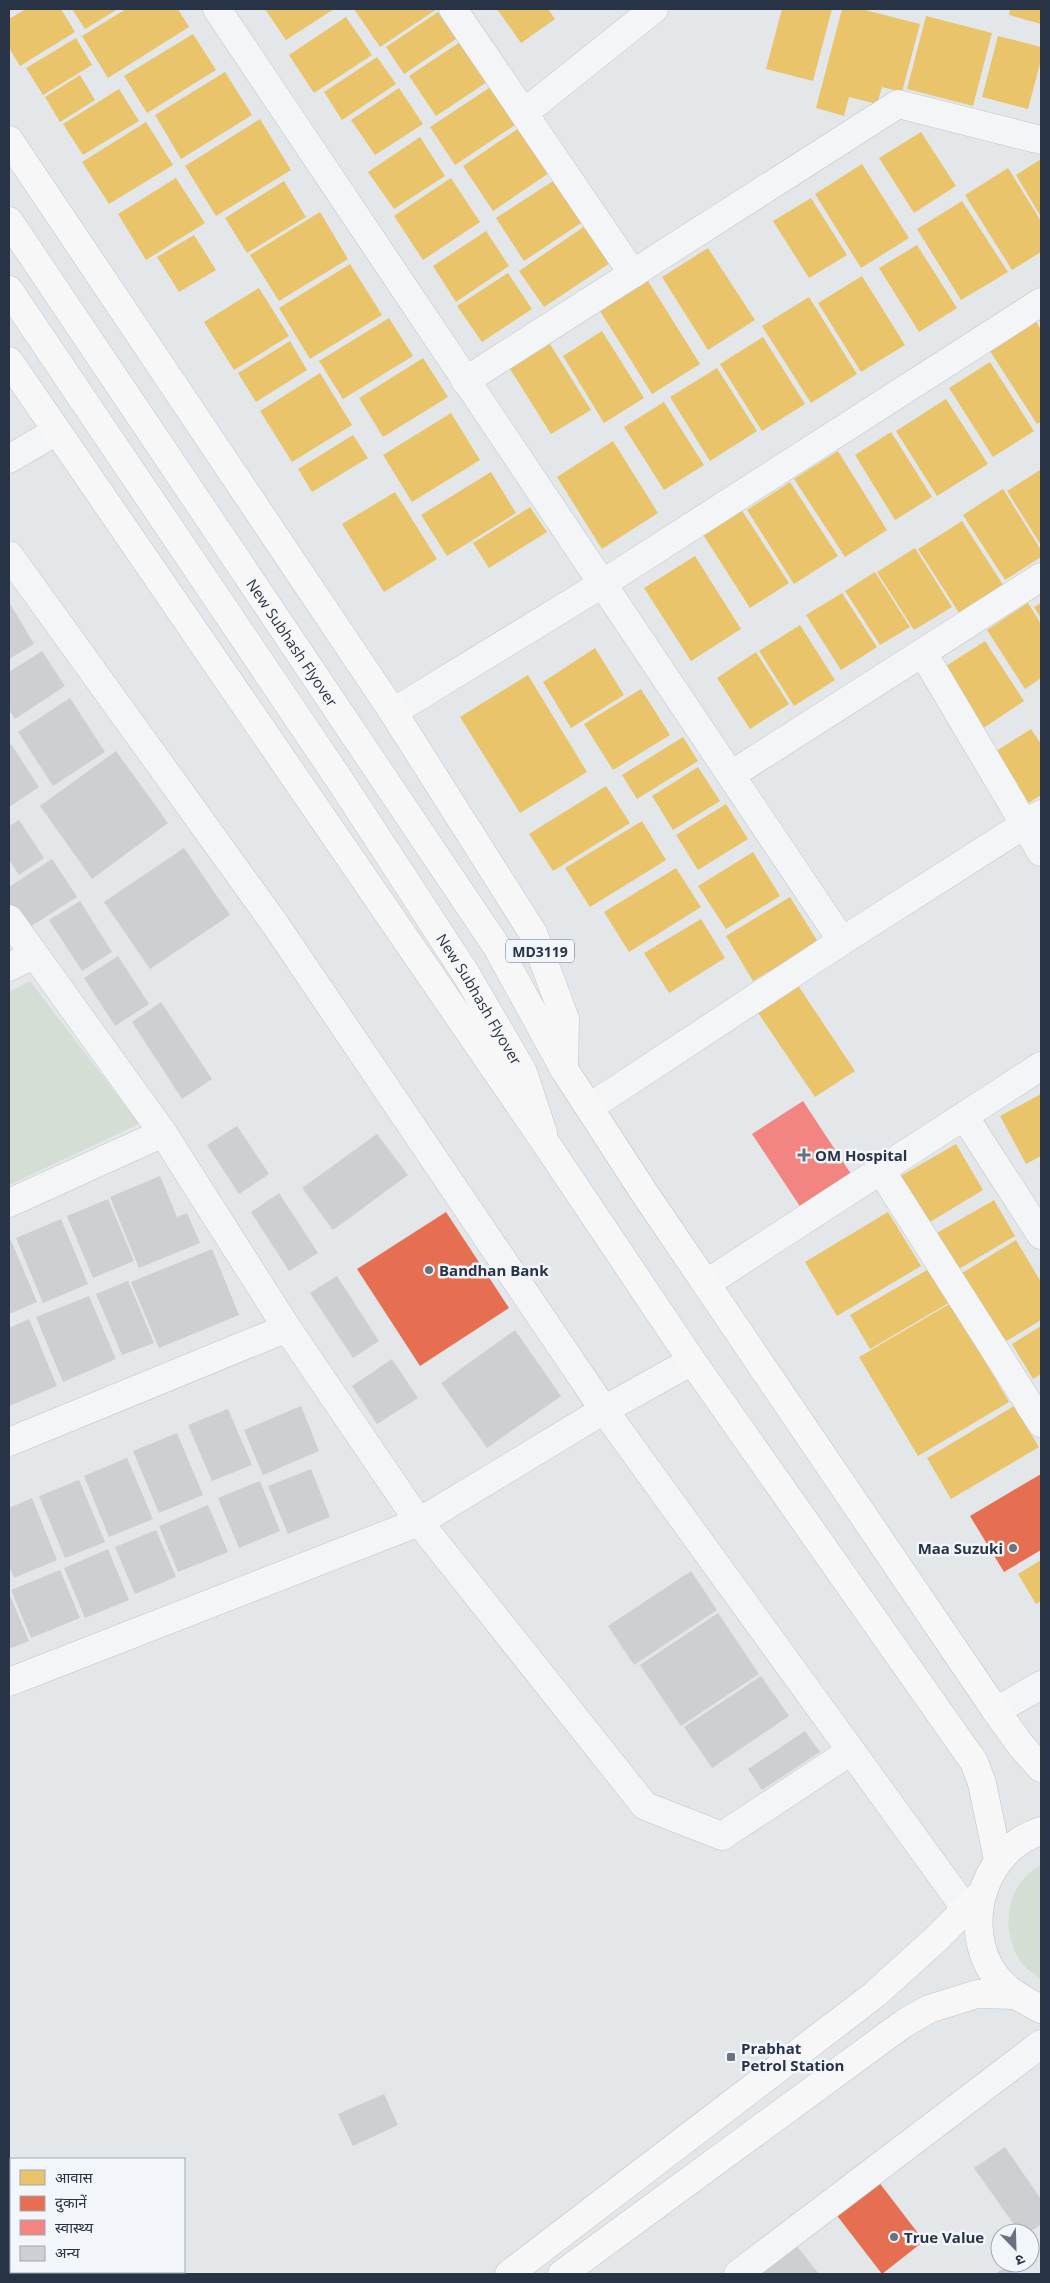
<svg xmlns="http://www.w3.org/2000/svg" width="1050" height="2283" font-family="'Open Sans','Noto Sans Devanagari',sans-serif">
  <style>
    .green { fill: #d5ded4 }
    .homes { fill: #e9c46a }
    .shops { fill: #e76f51 }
    .health { fill: #f28482 }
    .building { fill: #cdcfd2 }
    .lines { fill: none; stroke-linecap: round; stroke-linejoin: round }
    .street-casing { stroke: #c2c5c8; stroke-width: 29 }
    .secondary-casing { stroke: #c2c5c8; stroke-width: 29 }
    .primary-casing { stroke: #c0c3c7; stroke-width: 29 }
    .street { stroke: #f3f5f6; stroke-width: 28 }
    .secondary { stroke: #f7f7f8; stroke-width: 28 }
    .primary { stroke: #f7f7f8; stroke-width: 28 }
    .poi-dot { fill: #6a727f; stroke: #f2f5f9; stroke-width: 2 }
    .labels { text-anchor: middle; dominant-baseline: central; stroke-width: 5; stroke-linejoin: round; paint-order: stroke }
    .shield { fill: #f2f5f9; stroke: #656d7b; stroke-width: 1 }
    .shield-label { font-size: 14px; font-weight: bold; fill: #283345 }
    .street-label { font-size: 15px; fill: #283345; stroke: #f2f5f9 }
    .poi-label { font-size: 15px; font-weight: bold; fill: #283345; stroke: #f2f5f9; text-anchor: start }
  </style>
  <rect width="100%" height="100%" fill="#e4e7ea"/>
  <g class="green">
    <path d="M30 981 139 1124 9 1185V992Z"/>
    <path d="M1041 1865V1979C1035 1974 1025 1969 1021 1962 999 1930 1006 1883 1041 1865Z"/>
  </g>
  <g class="homes">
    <path d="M26 9H61L75 32 20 66 9 48V19Z"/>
    <path d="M72 9H118L85 29Z"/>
    <path d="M126 9H178L189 27 108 78 82 36Z"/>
    <path d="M265 9H334L286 40Z"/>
    <path d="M354 9H437L380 47Z"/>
    <path d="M497 9H548L555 19 521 43Z"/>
    <path d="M782 9H832L813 81 766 69Z"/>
    <path d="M842 9H861L920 24 902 92 882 87 877 104 849 97 844 116 816 108Z"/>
    <path d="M1010 9H1041V24L1009 15Z"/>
    <path d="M438 12 456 39 404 74 386 47Z"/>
    <path d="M926 16 992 33 973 106 907 89Z"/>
    <path d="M346 17 372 55 314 93 289 55Z"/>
    <path d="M193 34 216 70 147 113 124 76Z"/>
    <path d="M998 36 1041 47V60L1028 109 982 97Z"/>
    <path d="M76 38 92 65 43 95 26 68Z"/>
    <path d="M463 40 490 80 436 116 409 76Z"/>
    <path d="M377 57 396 84 342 120 324 92Z"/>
    <path d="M225 72 252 115 181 159 155 115Z"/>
    <path d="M80 75 95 100 60 122 45 97Z"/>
    <path d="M492 86 518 123 455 165 430 127Z"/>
    <path d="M399 88 423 124 375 155 351 120Z"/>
    <path d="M119 89 139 121 83 155 63 124Z"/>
    <path d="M260 119 291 170 216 216 185 166Z"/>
    <path d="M146 122 173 165 109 204 82 162Z"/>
    <path d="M519 128 549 173 493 211 463 166Z"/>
    <path d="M921 132 956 186 914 213 879 158Z"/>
    <path d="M420 137 445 176 394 209 368 172Z"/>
    <path d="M1041 159V217L1016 175Z"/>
    <path d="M862 164 909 238 861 268 815 194Z"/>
    <path d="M1008 168 1041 221V252L1012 270 965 195Z"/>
    <path d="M176 178 205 223 146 260 118 214Z"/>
    <path d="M451 178 480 222 423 260 394 216Z"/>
    <path d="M284 181 306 217 247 253 225 218Z"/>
    <path d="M553 181 581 223 524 261 496 218Z"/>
    <path d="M811 198 847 255 809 278 773 221Z"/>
    <path d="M962 201 1008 272 961 300 917 229Z"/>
    <path d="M320 212 348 259 279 301 250 255Z"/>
    <path d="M585 226 610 263 544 307 519 271Z"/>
    <path d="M486 231 509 266 456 302 433 266Z"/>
    <path d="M194 235 216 270 179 292 157 257Z"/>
    <path d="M917 245 957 308 919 332 879 268Z"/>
    <path d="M708 248 755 320 708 350 662 277Z"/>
    <path d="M350 264 382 315 310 359 279 308Z"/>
    <path d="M508 273 532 309 482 342 457 306Z"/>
    <path d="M862 276 905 345 861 372 818 303Z"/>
    <path d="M648 281 700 364 652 394 600 311Z"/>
    <path d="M259 288 289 336 234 370 204 322Z"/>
    <path d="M809 297 857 374 811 403 762 326Z"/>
    <path d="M389 318 413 356 343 399 319 361Z"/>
    <path d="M1034 318 1041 330V422L1037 424 988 348Z"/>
    <path d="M602 331 644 398 604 423 563 356Z"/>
    <path d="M763 337 805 404 762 431 720 364Z"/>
    <path d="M290 341 307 370 256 402 238 373Z"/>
    <path d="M550 344 591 410 551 434 510 369Z"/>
    <path d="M423 358 448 397 383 437 359 398Z"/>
    <path d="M990 362 1034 431 993 457 949 388Z"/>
    <path d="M717 368 757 431 710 461 670 397Z"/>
    <path d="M320 373 352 425 292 462 260 411Z"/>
    <path d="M946 399 988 464 937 496 896 431Z"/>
    <path d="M664 402 704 465 664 490 624 427Z"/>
    <path d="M451 413 480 460 412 502 383 455Z"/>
    <path d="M891 432 932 497 895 520 855 455Z"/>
    <path d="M353 435 368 458 312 492 298 469Z"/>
    <path d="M613 441 658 513 602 549 557 477Z"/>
    <path d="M838 451 887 530 845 557 794 479Z"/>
    <path d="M1040 470 1041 472V545L1007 491Z"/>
    <path d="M491 472 516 513 447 556 421 515Z"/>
    <path d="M790 482 838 556 794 584 747 510Z"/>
    <path d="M1003 489 1041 550V557L1005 580 963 515Z"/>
    <path d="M395 492 437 559 384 592 342 524Z"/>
    <path d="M530 507 547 532 489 568 473 543Z"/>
    <path d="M741 509 789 583 750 608 702 533Z"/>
    <path d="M962 521 1007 591 963 619 918 549Z"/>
    <path d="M915 548 952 607 914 630 877 572Z"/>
    <path d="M695 556 741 629 691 661 644 588Z"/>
    <path d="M875 572 910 627 880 645 845 591Z"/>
    <path d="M842 593 877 647 841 670 806 615Z"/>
    <path d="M1028 603 1041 624V678L1025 689 987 630Z"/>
    <path d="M1041 603V618L1034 607Z"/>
    <path d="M800 625 835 680 794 706 759 651Z"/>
    <path d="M985 641 1024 701 982 729 943 668Z"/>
    <path d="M595 648 624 695 571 728 543 682Z"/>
    <path d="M756 652 789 704 750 729 717 678Z"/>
    <path d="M528 675 587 772 520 813 460 717Z"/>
    <path d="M641 689 670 735 613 770 584 724Z"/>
    <path d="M1031 729 1041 744V795L1027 804 993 753Z"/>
    <path d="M683 737 698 761 637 799 622 775Z"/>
    <path d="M698 767 720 801 673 830 652 796Z"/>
    <path d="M606 786 630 823 553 871 529 834Z"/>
    <path d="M726 804 748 839 698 870 676 835Z"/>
    <path d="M642 821 666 860 590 907 565 868Z"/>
    <path d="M753 852 780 896 726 929 698 886Z"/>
    <path d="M676 868 701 907 629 952 604 912Z"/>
    <path d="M790 897 818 942 753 981 726 936Z"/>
    <path d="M701 919 725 958 669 993 644 953Z"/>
    <path d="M797 984 855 1071 815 1097 756 1010Z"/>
    <path d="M1041 1094V1156L1026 1164 1000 1116Z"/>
    <path d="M956 1144 983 1190 925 1225 897 1178Z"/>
    <path d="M994 1200 1015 1236 952 1273 930 1237Z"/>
    <path d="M888 1212 921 1266 837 1316 805 1262Z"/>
    <path d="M1016 1240 1041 1282V1320L1003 1343 962 1273Z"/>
    <path d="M932 1267 952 1301 870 1349 850 1315Z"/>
    <path d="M951 1303 1009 1402 918 1456 859 1357Z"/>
    <path d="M1041 1326V1374L1033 1379 1012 1344Z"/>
    <path d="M1014 1406 1039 1447 951 1499 927 1458Z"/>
    <path d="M1041 1560V1601L1036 1604 1018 1574Z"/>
  </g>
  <g class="shops">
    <path d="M446 1212 509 1308 420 1366 357 1269Z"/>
    <path d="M1041 1474V1550L1004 1572 970 1516Z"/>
    <path d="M878 2181 924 2241 882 2274 835 2213Z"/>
  </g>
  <path class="health" d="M803 1101 853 1177 803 1211 752 1134Z"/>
  <g class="building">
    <path d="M9 602 34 644 9 659Z"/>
    <path d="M42 651 65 686 15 719 9 710V672Z"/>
    <path d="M70 698 105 752 53 786 18 732Z"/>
    <path d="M11 744 39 787 9 807V746Z"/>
    <path d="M116 751 168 823 92 879 40 806Z"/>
    <path d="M19 820 44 858 19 875 9 860V826Z"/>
    <path d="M184 848 230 915 150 969 104 902Z"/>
    <path d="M52 859 77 897 25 930 9 905V887Z"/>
    <path d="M80 901 112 952 82 971 49 920Z"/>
    <path d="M118 956 149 1004 115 1026 84 978Z"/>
    <path d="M161 1002 212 1079 182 1099 132 1022Z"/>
    <path d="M237 1126 269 1174 239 1194 207 1145Z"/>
    <path d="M377 1134 408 1175 333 1230 302 1188Z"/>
    <path d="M160 1176 177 1217 187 1213 200 1243 139 1268 110 1197Z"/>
    <path d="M279 1193 318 1253 289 1271 251 1212Z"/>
    <path d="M108 1199 134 1261 93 1278 67 1216Z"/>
    <path d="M61 1219 88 1284 43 1303 16 1238Z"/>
    <path d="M10 1238 37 1302 9 1314V1239Z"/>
    <path d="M212 1249 239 1315 159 1348 131 1282Z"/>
    <path d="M337 1276 379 1341 353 1358 310 1293Z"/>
    <path d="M128 1281 154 1343 122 1355 96 1294Z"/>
    <path d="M89 1296 116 1359 63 1382 36 1317Z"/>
    <path d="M29 1319 57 1386 9 1406V1328Z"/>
    <path d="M515 1330 561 1396 487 1448 441 1383Z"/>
    <path d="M392 1359 418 1398 377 1424 352 1386Z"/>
    <path d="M301 1406 319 1451 263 1475 244 1430Z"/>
    <path d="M228 1409 252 1465 212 1481 188 1425Z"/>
    <path d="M177 1433 203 1495 159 1513 133 1451Z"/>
    <path d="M127 1458 153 1519 109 1537 84 1476Z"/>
    <path d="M311 1469 330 1517 288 1534 268 1486Z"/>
    <path d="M79 1480 105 1542 65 1558 39 1496Z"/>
    <path d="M260 1481 280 1531 239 1548 218 1498Z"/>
    <path d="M32 1498 57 1560 14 1578 9 1567V1508Z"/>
    <path d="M208 1505 228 1552 178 1572 159 1526Z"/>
    <path d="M156 1530 176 1577 135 1594 115 1547Z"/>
    <path d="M108 1549 129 1600 85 1618 64 1568Z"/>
    <path d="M60 1570 80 1618 31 1638 11 1590Z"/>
    <path d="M691 1571 717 1610 634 1665 608 1626Z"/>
    <path d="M9 1593 29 1641 9 1649Z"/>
    <path d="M718 1613 759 1674 681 1726 640 1665Z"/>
    <path d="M761 1676 789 1716 712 1768 684 1727Z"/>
    <path d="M805 1731 820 1752 762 1790 748 1769Z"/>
    <path d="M384 2094 398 2125 353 2146 338 2114Z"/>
    <path d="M1005 2147 1041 2199V2224L1029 2233H1020L974 2168Z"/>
    <path d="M793 2241 819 2274H762L757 2269Z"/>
    <path d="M1007 2266 1013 2274H995Z"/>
  </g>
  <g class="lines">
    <g class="street-casing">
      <g id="street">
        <path d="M217 9 842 941"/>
        <path d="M453 9 633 274"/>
        <path d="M524 113 654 9"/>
        <path d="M465 381 898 104 1041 140"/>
        <path d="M9 459 55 432"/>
        <path d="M9 555 275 924 604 1410 965 1908"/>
        <path d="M923 653 1041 852"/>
        <path d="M393 712 602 584 1041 302"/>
        <path d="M731 775 1041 577"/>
        <path d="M9 919 163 1133 287 1328 419 1522 645 1806 722 1836 851 1751"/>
        <path d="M9 967 33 955"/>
        <path d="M590 1107 842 941 1041 814"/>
        <path d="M964 1116 1041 1235"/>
        <path d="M880 1169 1041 1423"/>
        <path d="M9 1203 163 1133"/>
        <path d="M707 1283 1041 1066"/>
        <path d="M9 1442 287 1328"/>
        <path d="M9 1682 419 1522 604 1410 692 1361"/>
        <path d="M996 1711 1041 1685"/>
        <path d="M738 2274 1041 2044"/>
      </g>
    </g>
    <g class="secondary-casing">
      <g id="secondary">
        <path id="s1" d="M9 221 497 947 564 1069"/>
        <path id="s2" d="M9 290 343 785 466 974 523 1072 543 1133"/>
      </g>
    </g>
    <g class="primary-casing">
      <g id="primary">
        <path d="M9 140 393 712 533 933 565 1019 564 1069 643 1191 996 1711 1022 1747 1041 1768"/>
        <path d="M9 361 547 1145 692 1361 974 1762 982 1783 998 1860"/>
        <path d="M1041 1831C987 1848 963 1916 989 1966 1000 1987 1021 1999 1041 2009"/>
        <path d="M509 2274 874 1995 935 1940 981 1894"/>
        <path d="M562 2274 903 2024 929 2009 977 1994 1014 1995"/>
      </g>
    </g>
    <use href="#street" class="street"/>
    <use href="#secondary" class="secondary"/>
    <use href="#primary" class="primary"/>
  </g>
  <g class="poi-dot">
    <path d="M801.5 1147.5h5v5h5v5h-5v5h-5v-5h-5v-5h5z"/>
    <circle cx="429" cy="1270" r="5"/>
    <circle cx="1013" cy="1548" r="5"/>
    <rect x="726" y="2052" width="10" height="10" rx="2.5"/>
    <circle cx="894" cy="2237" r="5"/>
  </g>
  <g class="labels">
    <rect class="shield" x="506" y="939.5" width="68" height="23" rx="4"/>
    <g class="shield-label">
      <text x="540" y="951">MD3119</text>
    </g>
    <g class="street-label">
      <text stroke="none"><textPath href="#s1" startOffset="508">New Subhash Flyover</textPath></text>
      <text stroke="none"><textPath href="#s2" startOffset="851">New Subhash Flyover</textPath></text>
    </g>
    <g class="poi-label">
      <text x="815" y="1155">OM Hospital</text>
      <text x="439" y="1270">Bandhan Bank</text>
      <text x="1003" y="1548" text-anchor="end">Maa Suzuki</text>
      <text x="741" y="2048">Prabhat<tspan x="741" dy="17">Petrol Station</tspan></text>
      <text x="904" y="2237">True Value</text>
    </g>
  </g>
  <rect width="1050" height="2283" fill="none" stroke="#283345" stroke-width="20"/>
  <rect x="10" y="2158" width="175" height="115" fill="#f2f5f9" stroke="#a1a7b1"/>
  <rect x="20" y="2170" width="25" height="15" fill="#e9c46a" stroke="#a1a7b1"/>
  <text x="55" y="2183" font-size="15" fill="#283345">आवास</text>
  <rect x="20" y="2196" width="25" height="15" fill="#e76f51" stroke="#a1a7b1"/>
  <text x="55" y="2208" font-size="15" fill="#283345">दुकानें</text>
  <rect x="20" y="2220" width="25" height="15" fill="#f28482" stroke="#a1a7b1"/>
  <text x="55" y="2233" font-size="15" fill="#283345">स्वास्थ्य</text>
  <rect x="20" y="2246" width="25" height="15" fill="#cdcfd2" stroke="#a1a7b1"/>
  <text x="55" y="2258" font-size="15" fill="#283345">अन्य</text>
  <g transform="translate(1015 2248) rotate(157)"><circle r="24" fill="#f2f5f9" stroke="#a1a7b1"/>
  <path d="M0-4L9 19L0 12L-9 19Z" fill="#6a727f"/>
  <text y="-8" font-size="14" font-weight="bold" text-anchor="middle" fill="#283345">उ</text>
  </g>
</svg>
